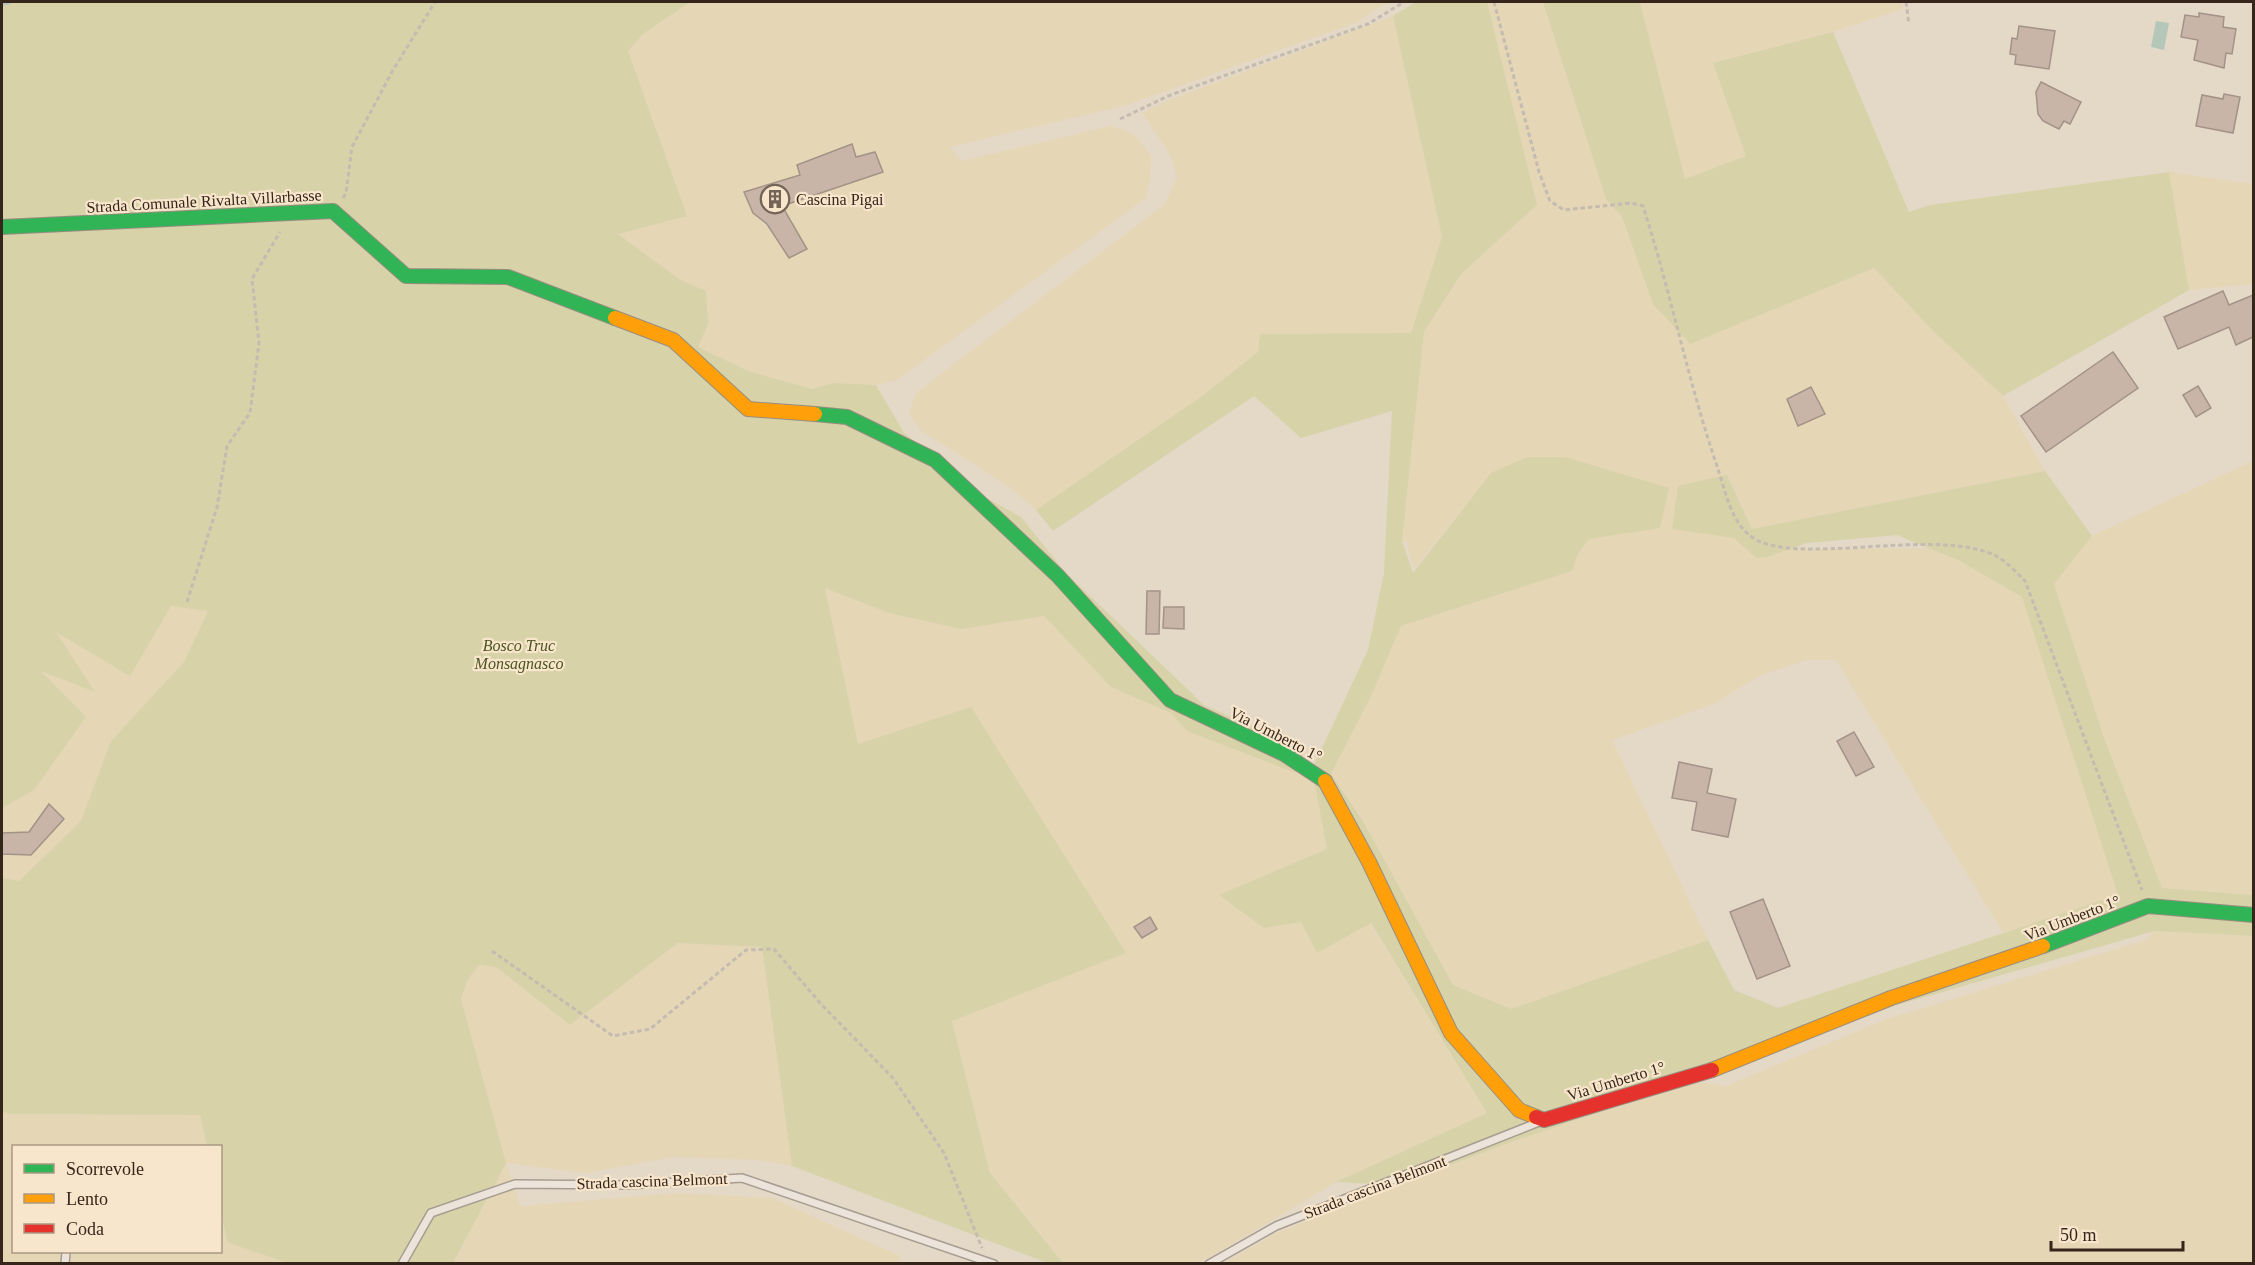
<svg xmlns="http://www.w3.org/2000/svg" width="2255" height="1265" font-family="'Times New Roman',serif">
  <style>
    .farmland { fill: #e5d7b6 }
    .green { fill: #d7d2a8 }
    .water { fill: #b4c7b9 }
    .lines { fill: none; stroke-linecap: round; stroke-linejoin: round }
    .stream { stroke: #b4c7b9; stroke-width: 5 }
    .building { fill: #c8b5a8; stroke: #a39387; stroke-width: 1.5 }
    .lane-casing { stroke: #a89d91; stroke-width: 10 }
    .fast-casing { stroke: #988d81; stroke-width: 16 }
    .slow-casing { stroke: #988d81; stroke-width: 16 }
    .jam-casing { stroke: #988d81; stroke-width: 16 }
    .path { stroke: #c4bbb1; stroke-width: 3; stroke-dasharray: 4.5 3; stroke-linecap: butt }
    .lane { stroke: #ece4da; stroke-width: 7 }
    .fast { stroke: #30b455; stroke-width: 14 }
    .slow { stroke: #ff9f0a; stroke-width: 14 }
    .jam { stroke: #e5322d; stroke-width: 14 }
    .labels { text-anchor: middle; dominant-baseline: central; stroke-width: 4.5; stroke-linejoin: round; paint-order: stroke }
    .poi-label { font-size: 16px; fill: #36251a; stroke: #f7e6cb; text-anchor: start }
    .street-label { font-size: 16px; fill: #36251a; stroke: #f7e6cb }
    .park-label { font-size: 16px; font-style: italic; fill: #4c5420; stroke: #f7e6cb }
  </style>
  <rect width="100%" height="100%" fill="#e4d8c7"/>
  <g class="farmland">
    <path d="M690 2H1388L1355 23 1127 105 950 147 961 161 1111 126 1134 134 1151 156 1150 178 1146 198 897 380 876 385 833 383 812 389 748 371 697 347 708 324 706 291 679 279 617 234 687 216 628 51 643 34Z"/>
    <path d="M1487 2H1543L1606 199 1622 217 1653 304 1689 343 1874 268 1934 332 2003 396 2045 471 1752 529 1728 475 1734 538 1767 557 1789 549 1928 548 1958 560 2022 597 2119 895 2003 933 1836 660H1807L1759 676 1714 704 1612 740 1708 940 1511 1009 1453 985 1363 821 1331 775 1371 696 1401 626 1572 571 1578 554 1589 539 1491 473 1414 569 1406 541 1402 542 1424 332 1461 274 1537 205Z"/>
    <path d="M1640 2H1902L1903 9 1833 32 1714 63 1746 157 1685 179Z"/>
    <path d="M1393 16 1442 237 1411 334H1260L1258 352 1202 396 1036 510 1011 488 920 430 909 412 916 393 1165 204 1177 178 1171 156 1142 113 1169 100Z"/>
    <path d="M2169 172 2253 184V284L2189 290Z"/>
    <path d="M2253 461V895L2162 888 2103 735 2054 584 2092 536Z"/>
    <path d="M825 587 889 613 961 629 1044 616 1111 687 1171 713 1187 731 1314 778 1327 849 1219 895 1264 928 1301 922 1370 923 1487 1113 1336 1182 1209 1258 1195 1263H1064L990 1173 952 1020 1126 953 858 744Z"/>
    <path d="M171 606 208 611 184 662 111 741 81 821 19 881 2 878V808L34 790 40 670 94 691 54 631Z"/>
    <path d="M2154 931 2253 936V1263L1222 1264 1278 1232 1514 1141 1694 1081 1726 1086 1887 1019 2146 940Z"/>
    <path d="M678 943 762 947 792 1166 760 1160 673 1157 586 1173 506 1163 520 1206 678 1193 772 1198 900 1256 899 1264H453L506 1163 461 999 468 979 479 965 496 967 570 1025Z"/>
    <path d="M2 1111 9 1114 201 1115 207 1146H14V1252H220L221 1212 227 1242 287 1263H2Z"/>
  </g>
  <g class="green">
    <path d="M2 2H690L643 34 628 51 687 216 618 234 679 279 706 291 708 324 698 347 748 371 812 389 833 383 876 385 904 433 987 498 1021 517 1065 572 1204 705 1304 750 1296 773 1187 731 1171 713 1111 687 1044 616 961 629 889 613 825 588 858 744 971 707 1126 953 952 1021 990 1173 1064 1264 1048 1263 792 1166 762 947 678 943 570 1025 496 967 479 965 468 979 461 999 506 1163 453 1263H287L227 1242 221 1212 220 1146H207L200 1115 9 1114 2 1111V878L19 881 81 821 111 741 184 662 208 611 171 606 130 676 56 632 95 692 41 671 86 717 34 790 2 808Z"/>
    <path d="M1416 2H1487L1537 205 1461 274 1424 332 1402 541 1413 573 1491 473 1527 457H1565L1669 488 1660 528 1589 539 1578 554 1572 571 1401 626 1371 696 1331 774 1363 821 1453 985 1511 1009 1708 940 1734 990 1778 1008 2118 895 2022 597 1958 560 1897 535 1807 543 1767 557 1756 558 1734 538 1672 529 1678 486 1727 475 1752 529 2045 471 2092 536 2054 584 2103 735 2162 888 2253 895V936L2154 931 1894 1006 1737 1066 1514 1141 1397 1185 1336 1182 1487 1113 1371 923 1317 953 1301 922 1264 928 1219 895 1327 849 1312 769 1368 650 1384 573 1392 411 1301 438 1254 396 1053 531 1036 510 1202 396 1258 352 1260 334 1411 333 1442 237 1393 16Z"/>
    <path d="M1543 2H1640L1685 179 1746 156 1713 63 1833 32 1909 212 1930 205 2169 172 2189 290 2003 396 1934 332 1874 268 1690 344 1653 304 1622 217 1606 199Z"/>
  </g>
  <path class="water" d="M2156 21 2169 23 2164 50 2151 47Z"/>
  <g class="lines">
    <path class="stream" d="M2 3 8 2"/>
  </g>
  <g class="building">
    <path d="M2199 13 2224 17 2223 27 2236 29 2232 54 2226 53 2224 68 2194 60 2198 40 2181 37 2185 15 2199 17Z"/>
    <path d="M2019 26 2055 31 2049 69 2015 64 2016 55 2010 54 2012 38 2017 39Z"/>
    <path d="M2041 82 2081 102 2070 124 2064 121 2059 129 2043 121 2038 114 2036 92Z"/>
    <path d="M2224 94 2240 97 2233 133 2196 126 2202 95 2223 99Z"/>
    <path d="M852 144 856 157 875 152 883 172 782 206 807 249 789 258 767 224 753 213 744 192 800 175 797 165Z"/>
    <path d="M2223 291 2229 305 2253 295V337L2236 345 2229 327 2178 349 2164 317Z"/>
    <path d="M2113 352 2138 388 2046 452 2021 416Z"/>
    <path d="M2198 386 2211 408 2196 417 2183 395Z"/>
    <path d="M1811 387 1825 414 1798 426 1787 399Z"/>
    <path d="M1147 591H1160L1159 634H1146Z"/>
    <path d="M1164 607H1184V629L1163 628Z"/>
    <path d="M1854 732 1874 767 1856 776 1837 741Z"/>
    <path d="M1679 762 1712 769 1707 793 1736 799 1728 837 1692 830 1697 802 1672 798Z"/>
    <path d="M49 804 64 819 31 855 2 854V833L29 832Z"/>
    <path d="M1763 899 1790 966 1757 979 1730 912Z"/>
    <path d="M1150 917 1157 929 1142 938 1134 927Z"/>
  </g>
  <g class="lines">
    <g class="lane-casing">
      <g id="lane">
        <path d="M65 1264 66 1252"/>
        <path d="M402 1264 431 1213 515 1184 627 1185 742 1178 994 1264"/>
        <path d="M1209 1264 1276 1226 1539 1122"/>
      </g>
    </g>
    <g class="fast-casing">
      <g id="fast">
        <path d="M2 227 333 211 406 276 508 277 615 318"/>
        <path d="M815 414 847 417 935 460 1058 576 1170 700 1284 754 1325 781"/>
        <path d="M2043 946 2148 906 2254 915"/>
      </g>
    </g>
    <g class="slow-casing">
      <g id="slow">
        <path d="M615 318 673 340 748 409 815 414"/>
        <path d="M1325 781 1369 862 1451 1033 1519 1110 1536 1117"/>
        <path d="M1712 1070 1891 998 2043 946"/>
      </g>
    </g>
    <g class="jam-casing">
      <path id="jam" d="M1536 1117 1544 1120 1712 1070"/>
    </g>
    <g class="path">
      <path d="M1494 2 1539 172 1550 201 1564 210 1631 203 1643 206C1671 293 1688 382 1718 469 1725 490 1730 518 1748 534 1788 571 1937 524 1998 557 2007 562 2017 573 2025 581L2142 890"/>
      <path d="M1906 2 1909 24"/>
      <path d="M1120 119 1168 96 1368 24 1404 2"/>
      <path d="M343 198 346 193 352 147 393 70 435 2"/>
      <path d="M187 602 217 507 227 446 250 413 259 343 252 279 280 232"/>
      <path d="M492 951 613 1036 650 1029 746 950 774 949 821 1004 893 1078 944 1153 982 1248"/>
    </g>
    <use href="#lane" class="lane"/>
    <use href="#fast" class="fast"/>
    <use href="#slow" class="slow"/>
    <use href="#jam" class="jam"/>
  </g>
  <defs>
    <g id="building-ring" transform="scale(1.5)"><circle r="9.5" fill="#f7e6cb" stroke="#736457" stroke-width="1.5"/><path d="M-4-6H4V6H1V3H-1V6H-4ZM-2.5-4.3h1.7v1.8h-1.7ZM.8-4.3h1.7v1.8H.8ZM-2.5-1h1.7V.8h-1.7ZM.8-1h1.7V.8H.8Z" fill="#736457"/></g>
  </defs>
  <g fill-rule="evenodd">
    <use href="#building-ring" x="775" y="199"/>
  </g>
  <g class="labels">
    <g class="poi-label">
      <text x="796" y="199">Cascina Pigai</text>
    </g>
    <g class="street-label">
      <text transform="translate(204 201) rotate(-3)">Strada Comunale Rivalta Villarbasse</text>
      <text transform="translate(1276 734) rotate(27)">Via Umberto 1°</text>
      <text transform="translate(2072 918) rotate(-21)">Via Umberto 1°</text>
      <text transform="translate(1616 1081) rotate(-17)">Via Umberto 1°</text>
      <text transform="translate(652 1181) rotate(-2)">Strada cascina Belmont</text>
      <text transform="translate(1375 1187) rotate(-21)">Strada cascina Belmont</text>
    </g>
    <g class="park-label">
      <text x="519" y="645">Bosco Truc<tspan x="519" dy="18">Monsagnasco</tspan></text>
    </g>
  </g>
  <rect width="2255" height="1265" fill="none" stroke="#36251a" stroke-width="6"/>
  <rect x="12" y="1145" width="210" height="108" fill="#f7e6cb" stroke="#aa9984" stroke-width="1.5"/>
  <rect x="24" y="1164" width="30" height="9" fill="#30b455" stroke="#aa9984" stroke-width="1.5"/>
  <text x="66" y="1175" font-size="18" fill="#36251a">Scorrevole</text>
  <rect x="24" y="1194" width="30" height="9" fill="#ff9f0a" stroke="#aa9984" stroke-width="1.5"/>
  <text x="66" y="1205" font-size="18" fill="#36251a">Lento</text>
  <rect x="24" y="1224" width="30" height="9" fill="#e5322d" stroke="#aa9984" stroke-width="1.5"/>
  <text x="66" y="1235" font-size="18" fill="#36251a">Coda</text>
  <path d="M2051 1241v9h132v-9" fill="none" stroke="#36251a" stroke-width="3"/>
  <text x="2060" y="1241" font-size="18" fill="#36251a" stroke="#f7e6cb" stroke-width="4.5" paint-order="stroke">50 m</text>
</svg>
